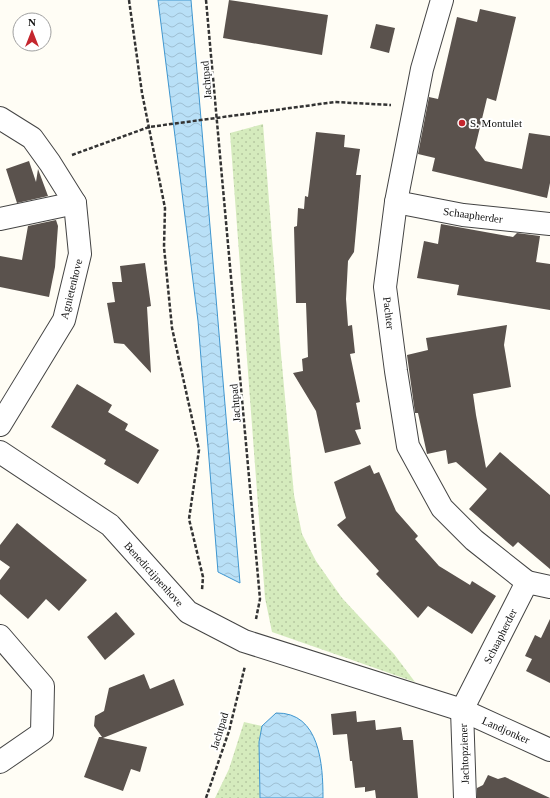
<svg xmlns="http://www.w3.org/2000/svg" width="550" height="798" font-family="Georgia,serif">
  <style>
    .grass { fill: url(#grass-dots) }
    .water { fill: url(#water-waves); stroke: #3f96cf }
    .building { fill: #5a524d }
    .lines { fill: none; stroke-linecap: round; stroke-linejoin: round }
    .minor-casing { stroke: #444; stroke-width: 24 }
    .path { stroke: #333; stroke-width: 2.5; stroke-dasharray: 4 2; stroke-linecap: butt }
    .minor { stroke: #fff; stroke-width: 22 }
    .poi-dot { fill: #c4262e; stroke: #fff; stroke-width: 1.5 }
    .labels { text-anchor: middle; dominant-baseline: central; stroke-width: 4; stroke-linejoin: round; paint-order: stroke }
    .street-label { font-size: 11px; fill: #111; stroke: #fff }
    .poi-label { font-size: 11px; fill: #111; stroke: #fff; text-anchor: start }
  </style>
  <defs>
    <pattern id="grass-dots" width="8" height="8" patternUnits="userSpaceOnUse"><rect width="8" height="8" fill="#d5ebbd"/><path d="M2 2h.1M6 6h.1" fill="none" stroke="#b6c8a1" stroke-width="1.8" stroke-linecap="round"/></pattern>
    <pattern id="water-waves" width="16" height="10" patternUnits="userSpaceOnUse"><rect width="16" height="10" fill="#b9e0f7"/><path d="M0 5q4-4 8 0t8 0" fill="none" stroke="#9ebfd3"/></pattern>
  </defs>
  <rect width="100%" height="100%" fill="#fffdf5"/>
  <g class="grass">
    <path d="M263 124 281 354 294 495 302 534 316 561 342 598 394 654 415 682 272 632 265 598 230 133Z"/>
    <path d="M244 722 262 726 259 742 260 798H215L229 769Z"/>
  </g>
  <g class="water">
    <path d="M158 0H191L240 583 218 572 198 321Z"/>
    <path d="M276 713C320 712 323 765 323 798H260L259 742 262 726Z"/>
  </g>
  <g class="building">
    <path d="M229 0 328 15 322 55 223 38Z"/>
    <path d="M480 9 516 17 496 101 487 98 475 148 485 161 522 169 529 133 550 136V183L547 198 432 171 435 158 418 154 429 97 438 99 457 17 477 22Z"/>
    <path d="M376 24 395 28 389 53 370 48Z"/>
    <path d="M316 132 345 135 344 147 360 149 356 175H361L354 252 348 261 346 299 348 326 352 325 355 353 350 354 360 402 356 403 361 429 355 430 361 444 325 453 316 411 293 373 303 371 302 359 308 357 306 303H296L294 227 297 226 298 208 304 209 305 196 308 197Z"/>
    <path d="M29 161 36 182 38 169 48 196 17 203 6 169Z"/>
    <path d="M56 220 58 226 55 267 49 297 0 287V256L22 260 28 226Z"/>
    <path d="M441 224 513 237 517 233 540 236 536 262 550 264V310L457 295 459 285 417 278 424 241 438 244Z"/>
    <path d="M145 263 151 306 147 307 151 373 124 344 114 343 107 303 115 302 112 282H122L120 266Z"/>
    <path d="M507 325 504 345 511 387 473 394 476 415 486 468 500 452 550 495V569L518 542 513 547 469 509 487 489 456 462 448 464 446 450 427 454 418 413H415L407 355 428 350 426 338Z"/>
    <path d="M77 384 112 405 108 412 128 424 125 430 159 450 138 484 104 464 106 460 51 427Z"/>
    <path d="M370 465 374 474 379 472 396 511 418 536 415 539 439 566 470 585 472 581 496 596 472 634 428 606 418 618 376 574 379 571 337 525 346 518 334 482Z"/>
    <path d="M17 523 87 580 59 611 46 599 28 619 0 594V580L10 567 0 560V545Z"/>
    <path d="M116 612 135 634 105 660 87 637Z"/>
    <path d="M550 619V683L526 671 532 659 525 656 535 635 541 638Z"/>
    <path d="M144 674 150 689 174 679 184 705 103 738 147 747 140 772 131 769 123 791 84 777 99 737H102L94 726 95 716 104 711 109 688Z"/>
    <path d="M356 711 357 722 375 720 376 730 401 727 403 740H413L418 798H376L375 790 365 792V787L355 788 352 761H350L347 734 333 735 331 714Z"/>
    <path d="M488 775 498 779 505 777 550 798H477V788L483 785Z"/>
  </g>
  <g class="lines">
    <g class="minor-casing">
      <g id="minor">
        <path d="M442 0 422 69 396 202 385 287 396 371 408 446 442 508 474 540 527 582"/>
        <path d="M0 118 32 138 50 163 75 203 80 254 64 320 0 425"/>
        <path d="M396 202 463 215 550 224"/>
        <path d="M0 219 75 203"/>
        <path d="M0 452 110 525 188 612 244 641 462 710 550 750"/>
        <path d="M0 636 43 686 42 733 0 762"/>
        <path d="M465 798 462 710 527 582 550 587"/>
      </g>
    </g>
    <g class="path">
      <path d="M129 0 142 93 165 208 164 247 172 328 199 450 189 519 203 577 202 590"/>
      <path d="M206 0 260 599 256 619"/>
      <path d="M72 155 149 127 335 102 391 105"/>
      <path d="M206 798 229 731 245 666"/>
    </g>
    <use href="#minor" class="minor"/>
  </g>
  <circle class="poi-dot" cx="462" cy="123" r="4"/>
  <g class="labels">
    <g class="street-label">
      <text transform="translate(206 80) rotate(-95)">Jachtpad</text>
      <text transform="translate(473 215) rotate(8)">Schaapherder</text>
      <text transform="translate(71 289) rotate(-76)">Agnietenhove</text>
      <text transform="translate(389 313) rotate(83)">Pachter</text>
      <text transform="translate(235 403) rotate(-95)">Jachtpad</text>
      <text transform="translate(154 574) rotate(48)">Benedictijnenhove</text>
      <text transform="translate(500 636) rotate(-63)">Schaapherder</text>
      <text transform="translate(506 730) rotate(24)">Landjonker</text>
      <text transform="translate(219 731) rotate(-73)">Jachtpad</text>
      <text transform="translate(464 754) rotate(-92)">Jachtopziener</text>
    </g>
    <g class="poi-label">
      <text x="470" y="123">S. Montulet</text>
    </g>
  </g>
  <g transform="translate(32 32)"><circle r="19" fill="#ffffff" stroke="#a0a0a0"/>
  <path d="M0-3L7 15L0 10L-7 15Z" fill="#c4262e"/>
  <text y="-6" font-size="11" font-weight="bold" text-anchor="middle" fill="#111111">N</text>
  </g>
</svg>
